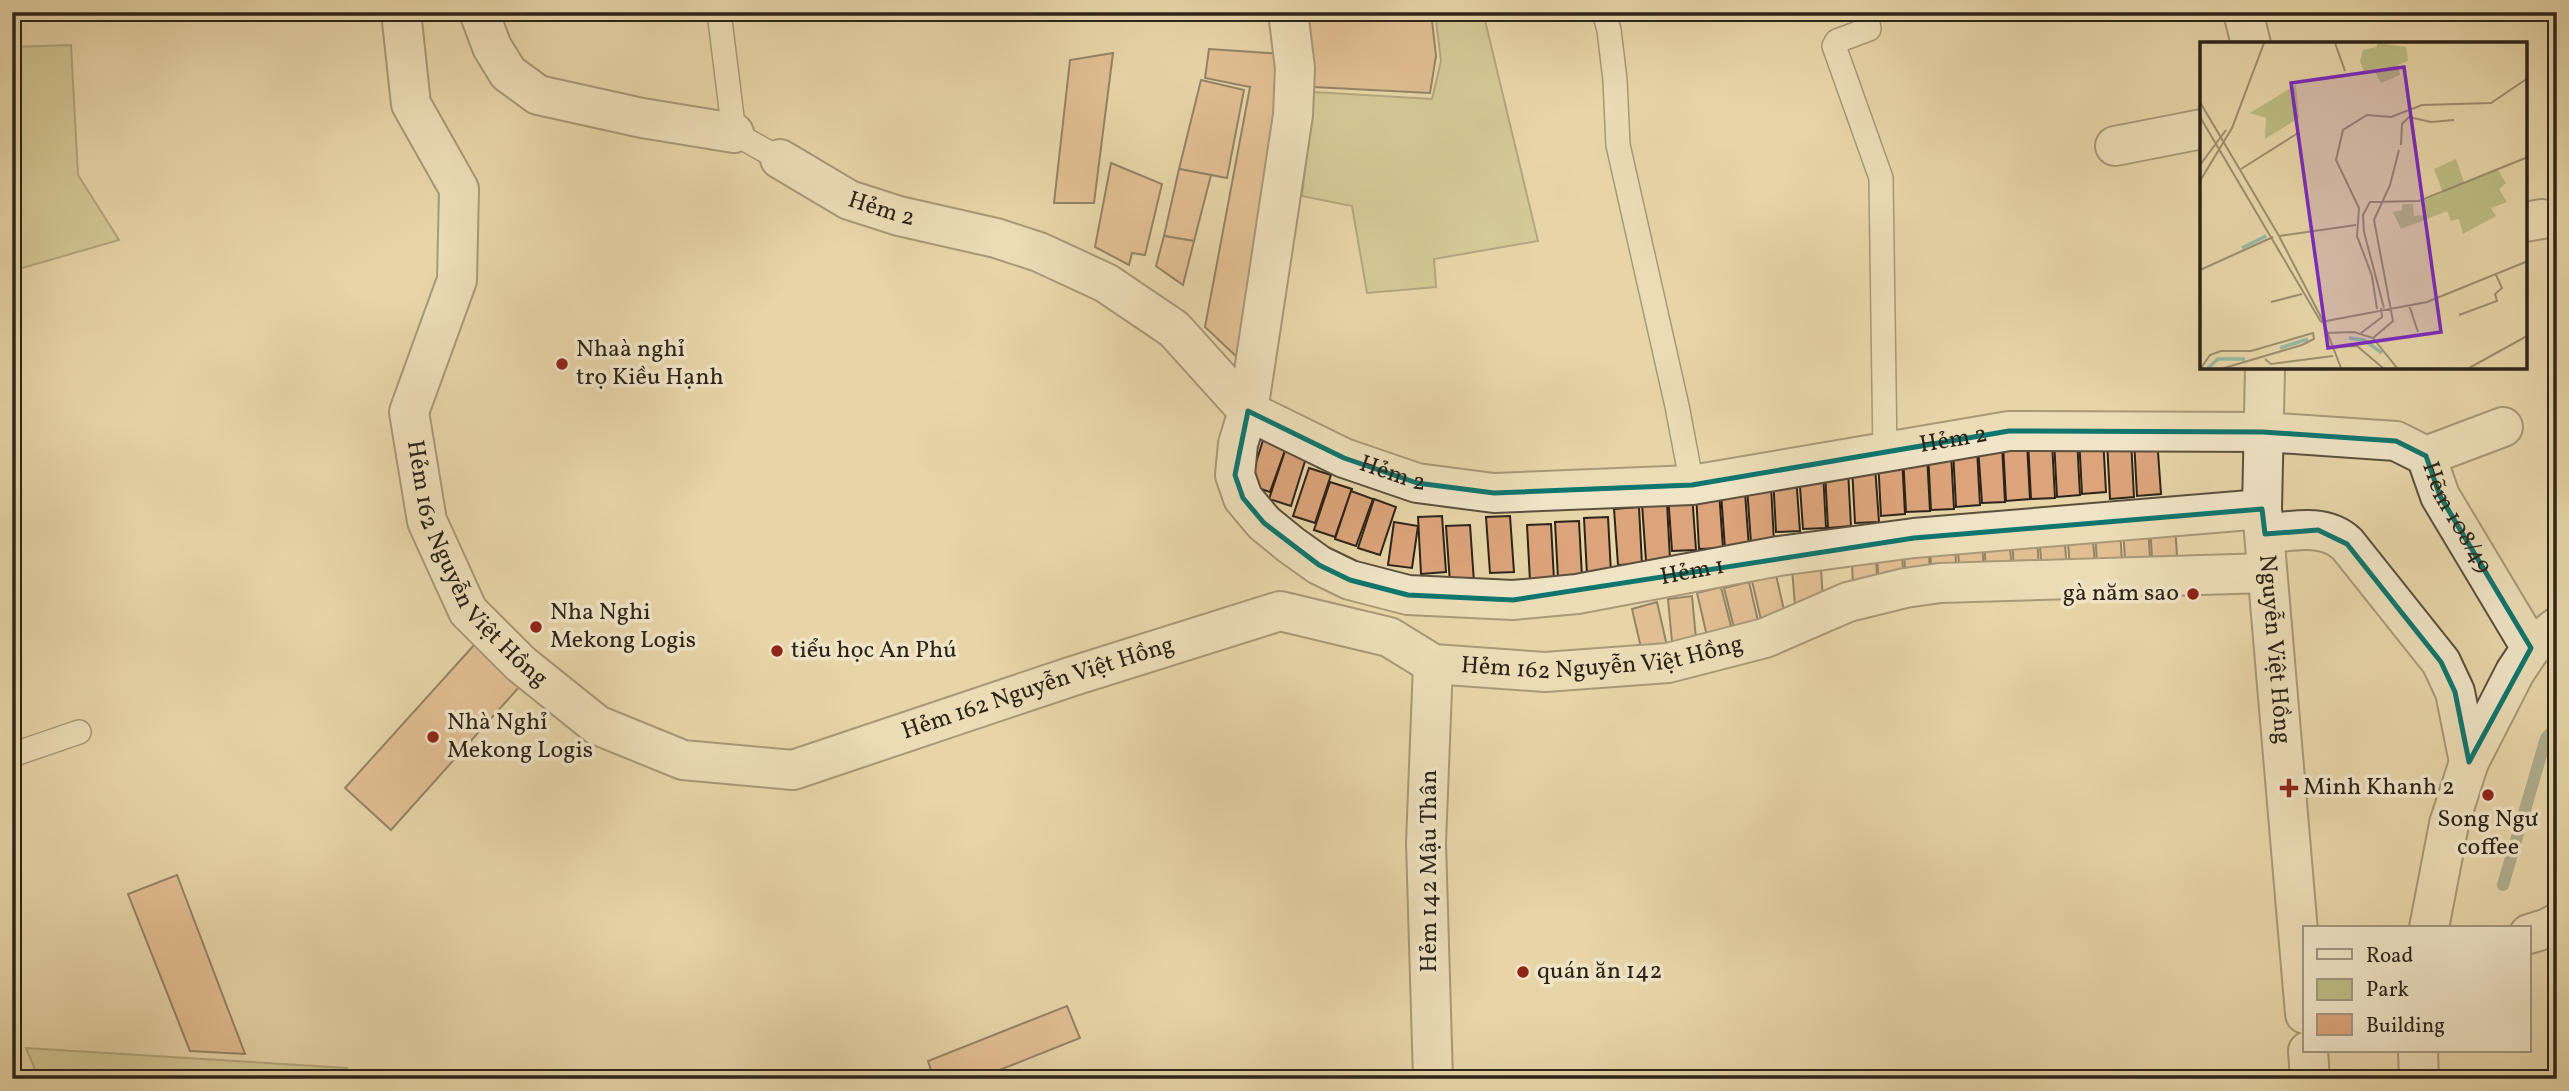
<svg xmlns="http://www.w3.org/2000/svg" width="2569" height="1091" font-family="Vollkorn,serif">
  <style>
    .green { fill: #bcbc84; stroke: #74704f; stroke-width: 2 }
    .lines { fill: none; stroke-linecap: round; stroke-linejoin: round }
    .stream { stroke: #6c7d6d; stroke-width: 12 }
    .building { fill: #dca47a; stroke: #2c241a; stroke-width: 2 }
    .service-casing { stroke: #5b503e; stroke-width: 26 }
    .minor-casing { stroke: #5b503e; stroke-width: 42 }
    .tertiary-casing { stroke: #5b503e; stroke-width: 42 }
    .service { stroke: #efe4c6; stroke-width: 23 }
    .minor { stroke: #efe4c6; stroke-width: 38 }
    .tertiary { stroke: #efe4c6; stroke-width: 38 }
    .marked { fill: none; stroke: #0f766e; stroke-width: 5; stroke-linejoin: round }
    .poi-dot { fill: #8f2418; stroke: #efe4c6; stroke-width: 2.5 }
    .labels { text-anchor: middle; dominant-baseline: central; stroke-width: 7; stroke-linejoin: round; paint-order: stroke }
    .street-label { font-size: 24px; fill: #2c241a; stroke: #efe4c6 }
    .poi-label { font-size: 24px; fill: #2c241a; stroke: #efe4c6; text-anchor: start }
    .inset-river { fill: none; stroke: #97b9a4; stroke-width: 3.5 }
    .inset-road { fill: none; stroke: #9c8f6f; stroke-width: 2 }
    .view { fill: #7b2cbf; fill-opacity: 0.15; stroke: #7b2cbf; stroke-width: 3.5 }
    .inset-edge { fill: none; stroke: #2c241a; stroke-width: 3.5 }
  </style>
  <rect width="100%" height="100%" fill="#e7d6a8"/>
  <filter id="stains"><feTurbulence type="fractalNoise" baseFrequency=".00286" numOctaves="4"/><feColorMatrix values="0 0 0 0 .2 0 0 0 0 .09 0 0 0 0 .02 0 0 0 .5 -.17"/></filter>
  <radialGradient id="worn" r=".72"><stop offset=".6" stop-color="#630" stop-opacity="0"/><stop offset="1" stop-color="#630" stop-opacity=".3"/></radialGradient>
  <g class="green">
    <path d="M1435 12H1483L1538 241 1434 259 1436 287 1367 293 1352 206 1302 196 1314 92 1432 99 1441 61Z"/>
    <path d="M71 45 78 175 119 240 12 271V47Z"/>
    <path d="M26 1048 347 1068 351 1079H39Z"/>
  </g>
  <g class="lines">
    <path class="stream" d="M2503 885 2546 738 2557 727"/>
  </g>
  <g class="building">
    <path d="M1308 12H1431L1436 56 1430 93 1314 87Z"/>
    <path d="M1209 49 1285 54 1239 359 1205 327 1250 87 1205 78Z"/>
    <path d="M1113 53 1094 203H1054L1070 60Z"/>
    <path d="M1201 80 1244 90 1227 178 1179 169Z"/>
    <path d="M1111 163 1162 184 1145 255 1132 253 1129 265 1095 247Z"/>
    <path d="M1179 169 1211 175 1194 241 1164 236Z"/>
    <path d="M1164 236 1194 241 1183 285 1156 266Z"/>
    <path d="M2103 436 2106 492 2082 494 2079 437Z"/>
    <path d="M1264 437 1287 445 1270 492 1249 485Z"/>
    <path d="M2077 438 2080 495 2057 497 2054 440Z"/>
    <path d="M2157 438 2161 494 2137 496 2134 439Z"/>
    <path d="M2131 440 2134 497 2110 499 2107 442Z"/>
    <path d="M2028 442H2052L2055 498 2031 499Z"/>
    <path d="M2027 443 2030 499 2006 501 2003 444Z"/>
    <path d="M2002 445 2005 502 1982 503 1978 447Z"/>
    <path d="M1977 449 1980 505 1956 507 1953 450Z"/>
    <path d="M1285 451 1306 458 1291 506 1269 499Z"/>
    <path d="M1951 452 1954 509 1931 510 1928 453Z"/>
    <path d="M1927 455 1930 511 1906 512 1903 456Z"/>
    <path d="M1902 457 1905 514 1881 516 1878 459Z"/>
    <path d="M1875 466 1879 522 1855 523 1852 467Z"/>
    <path d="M1309 468 1331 475 1315 523 1293 516Z"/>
    <path d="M1848 470 1851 526 1828 528 1825 472Z"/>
    <path d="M1823 471 1826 528 1803 529 1799 473Z"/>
    <path d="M1796 475 1800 531 1776 532 1773 476Z"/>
    <path d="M1330 482 1352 489 1335 537 1314 530Z"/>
    <path d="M1771 486 1774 542 1751 543 1747 487Z"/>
    <path d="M1351 491 1373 499 1356 546 1335 539Z"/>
    <path d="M1719 491 1723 548 1699 549 1696 493Z"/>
    <path d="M1745 492 1749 548 1725 549 1721 493Z"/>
    <path d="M1692 493 1696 550 1672 551 1668 495Z"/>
    <path d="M1374 499 1396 507 1380 555 1358 548Z"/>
    <path d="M1667 503 1670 559 1646 561 1642 504Z"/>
    <path d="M1639 507 1642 564 1618 565 1614 509Z"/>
    <path d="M1442 516 1446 572 1421 574 1418 517Z"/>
    <path d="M1510 516 1514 572 1490 573 1486 517Z"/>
    <path d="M1608 517 1611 573 1587 575 1584 518Z"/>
    <path d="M1579 521 1582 577 1558 579 1555 522Z"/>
    <path d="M1394 522 1418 526 1412 568 1388 565Z"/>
    <path d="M1551 524 1554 580 1530 581 1527 525Z"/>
    <path d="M2175 524 2177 556 2152 557 2150 525Z"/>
    <path d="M1470 525 1474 582 1450 583 1446 526Z"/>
    <path d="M2148 526 2150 558 2125 560 2123 527Z"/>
    <path d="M2120 529 2122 562 2097 564 2095 531Z"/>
    <path d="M2092 531 2095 564 2070 566 2067 533Z"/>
    <path d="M2064 535 2067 568 2042 569 2039 537Z"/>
    <path d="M2037 536 2039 569 2014 571 2012 538Z"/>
    <path d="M2009 537 2012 570 1986 572 1984 539Z"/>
    <path d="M1982 541 1984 573 1960 575 1957 542Z"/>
    <path d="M1955 546 1957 579 1932 580 1930 548Z"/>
    <path d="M1929 552 1930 584 1906 585 1904 553Z"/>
    <path d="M1902 554 1904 586 1879 588 1877 556Z"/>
    <path d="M1876 559 1878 591 1853 593 1852 560Z"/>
    <path d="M1821 567 1823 604 1795 606 1792 569Z"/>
    <path d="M1776 575 1786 619 1762 624 1752 581Z"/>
    <path d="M1749 582 1759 625 1735 632 1724 588Z"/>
    <path d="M1721 587 1732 630 1707 636 1697 593Z"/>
    <path d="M1692 596 1696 639 1672 642 1668 599Z"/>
    <path d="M1657 602 1667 646 1642 652 1632 609Z"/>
    <path d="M475 644 520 686 391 830 345 788Z"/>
    <path d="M177 875 245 1054 190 1051 128 894Z"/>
    <path d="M1067 1006 1080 1038 977 1079H934L928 1061Z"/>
    <path d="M1213 1070 1216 1079H1186Z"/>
  </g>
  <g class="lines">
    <g class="service-casing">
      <g id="service">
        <path d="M719 12 734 133 780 159"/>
        <path d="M1604 12 1609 30 1615 80 1618 145 1677 406 1692 485"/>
        <path d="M1866 12 1869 29 1837 41 1834 46 1881 178 1885 454"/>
        <path d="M12 755 79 732"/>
      </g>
    </g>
    <g class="minor-casing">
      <g id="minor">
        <path id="s1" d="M401 12 411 104 459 189 457 280 409 412 427 521 468 611 521 664 597 725 683 760 793 770 1070 677 1280 611 1389 637 1433 664 1545 672 1668 663 1765 638 1848 602 1905 588 1940 583 2267 573"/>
        <path d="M479 12 492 47 508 73 538 95 642 118 734 133"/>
        <path id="s2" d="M1288 12 1295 68 1293 115 1248 411 1238 444 1235 475 1243 498 1264 523 1291 545 1319 565 1350 580 1408 595 1513 600 1577 594 1779 556 1914 538 2262 509"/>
        <path d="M2115 146 2202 129"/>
        <path id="s3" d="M780 159 849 200 899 216 996 238 1039 252 1106 283 1174 329 1248 411 1344 458 1417 483 1494 493 1692 485 2009 431 2263 432 2396 441 2426 456 2440 496 2531 648"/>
        <path d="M2525 222 2542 219"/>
        <path d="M2426 456 2503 427"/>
        <path d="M2265 534C2292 531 2325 523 2347 544L2441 662 2455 692 2469 762"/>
        <path d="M2429 928 2449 824 2469 762 2515 672 2531 648 2557 627"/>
        <path d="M2529 934 2548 928 2557 923"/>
        <path d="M2418 1051 2419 1079"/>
        <path d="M1433 1079 1426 843 1433 664"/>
      </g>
    </g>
    <g class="tertiary-casing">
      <g id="tertiary">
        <path d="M2243 12 2251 44"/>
        <path id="s4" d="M2265 368 2262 509 2305 1014"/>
        <path d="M2308 1051 2310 1079"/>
      </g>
    </g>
    <use href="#service" class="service"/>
    <use href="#minor" class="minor"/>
    <use href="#tertiary" class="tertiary"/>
  </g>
  <path d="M0 0H2569V1091H0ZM1248 411 1344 458 1417 483 1494 493 1692 485 2009 431 2263 432 2396 441 2426 456 2440 496 2531 648 2469 762 2455 692 2441 662 2347 544 2318 530 2265 534 2262 509 1914 538 1513 600 1408 595 1350 580 1319 565 1264 523 1243 498 1235 475Z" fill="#e7d6a8" fill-opacity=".55" fill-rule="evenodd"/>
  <path class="marked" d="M1248 411 1344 458 1417 483 1494 493 1692 485 2009 431 2263 432 2396 441 2426 456 2440 496 2531 648 2469 762 2455 692 2441 662 2347 544 2318 530 2265 534 2262 509 1914 538 1513 600 1408 595 1350 580 1319 565 1264 523 1243 498 1235 475Z"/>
  <g class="poi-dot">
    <circle cx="562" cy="364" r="7"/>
    <circle cx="2193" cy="594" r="7"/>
    <circle cx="536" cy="627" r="7"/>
    <circle cx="777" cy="651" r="7"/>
    <circle cx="433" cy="737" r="7"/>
    <path d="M2285.5 777.5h7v7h7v7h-7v7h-7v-7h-7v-7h7z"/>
    <circle cx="2488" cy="795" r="7"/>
    <circle cx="1523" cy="972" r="7"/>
  </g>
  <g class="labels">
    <g class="street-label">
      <text stroke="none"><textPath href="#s3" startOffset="114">Hẻm 2</textPath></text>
      <text stroke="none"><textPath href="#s3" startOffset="1269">Hẻm 2</textPath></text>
      <text stroke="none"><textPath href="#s3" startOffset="702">Hẻm 2</textPath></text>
      <text stroke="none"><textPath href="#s3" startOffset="1815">Hẽm 108/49</textPath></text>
      <text stroke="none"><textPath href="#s1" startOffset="593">Hẻm 162 Nguyễn Việt Hồng</textPath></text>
      <text stroke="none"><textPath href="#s2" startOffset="976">Hẻm 1</textPath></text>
      <text stroke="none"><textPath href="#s4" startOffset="282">Nguyễn Việt Hồng</textPath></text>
      <text stroke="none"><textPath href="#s1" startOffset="1853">Hẻm 162 Nguyễn Việt Hồng</textPath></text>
      <text stroke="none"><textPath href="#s1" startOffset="1265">Hẻm 162 Nguyễn Việt Hồng</textPath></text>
      <text transform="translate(1430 871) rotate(-90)">Hẻm 142 Mậu Thân</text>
    </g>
    <g class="poi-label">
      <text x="576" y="350">Nhaà nghỉ<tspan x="576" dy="28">trọ Kiều Hạnh</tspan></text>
      <text x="2179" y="594" text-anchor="end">gà năm sao</text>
      <text x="550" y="613">Nha Nghi<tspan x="550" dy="28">Mekong Logis</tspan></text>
      <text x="791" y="651">tiểu học An Phú</text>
      <text x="447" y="723">Nhà Nghỉ<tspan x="447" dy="28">Mekong Logis</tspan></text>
      <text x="2303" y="788">Minh Khanh 2</text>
      <text x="2488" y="820" text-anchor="middle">Song Ngư<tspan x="2488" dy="28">coffee</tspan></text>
      <text x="1537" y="972">quán ăn 142</text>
    </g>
  </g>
  <g transform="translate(2200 42)">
    <rect width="327" height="327" fill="#e7d6a8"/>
    <path d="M177 1 206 5 208 19 198 23 200 33 181 41 175 30H164L160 19 163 8 177 5ZM96 43 99 76 65 97 66 76 50 71ZM256 117 264 140 298 128 306 141 299 147 307 160 291 166 296 174 263 192 259 177 251 179 247 169 201 187 193 170 202 168V162H213L214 174 226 173 225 158 243 151 234 127Z" fill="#bcbc84"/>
    <path class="inset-river" d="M42 206 66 194M149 296 164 298 182 311M80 306 108 297M8 326 18 317H45"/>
    <path class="inset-road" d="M135 1 145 29M0 60 79 194 122 277 141 326M0 75 121 280M201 103 202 82 209 75 231 80 254 78M0 123 26 88M41 127 98 91M0 139 32 86 64 1M79 194 156 183M0 228 73 195M71 260 102 252M209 263 218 290M184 266 164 190 163 173 170 160 219 159 328 115M177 267 172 234 157 194 159 166 136 118 143 88 167 73 191 75 222 63 291 61 328 36M259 273 297 259 295 252 302 246 296 233M121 280 227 260 328 219M125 291 154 290 173 296 197 326M161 291 182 275 181 266M173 296 193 279 174 178 190 143 199 108M131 305 157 304 183 326M65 317 71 322 133 314M1 326 10 313 21 309H51L113 291 114 297 102 303 24 326M269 326 327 294"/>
    <path class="view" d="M204 25 241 290 128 306 91 41Z"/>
    <rect width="327" height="327" class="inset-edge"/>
  </g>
  <rect width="2569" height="1091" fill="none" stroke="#e7d6a8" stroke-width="42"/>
  <rect x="14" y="14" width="2541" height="1063" fill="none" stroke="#2c241a" stroke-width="3.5"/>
  <rect x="21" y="21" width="2527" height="1049" fill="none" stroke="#2c241a" stroke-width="2"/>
  <rect x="2303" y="926" width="228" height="126" fill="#efe4c6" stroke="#a19781" stroke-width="2"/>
  <rect x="2317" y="949" width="35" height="10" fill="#efe4c6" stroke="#a19781" stroke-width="2"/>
  <text x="2366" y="962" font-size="21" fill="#2c241a">Road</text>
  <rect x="2317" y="979" width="35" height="21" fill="#bcbc84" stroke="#a19781" stroke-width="2"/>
  <text x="2366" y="996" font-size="21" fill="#2c241a">Park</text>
  <rect x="2317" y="1014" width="35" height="21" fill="#dca47a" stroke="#a19781" stroke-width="2"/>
  <text x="2366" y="1032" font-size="21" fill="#2c241a">Building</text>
  <rect width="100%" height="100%" filter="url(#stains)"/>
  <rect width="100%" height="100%" fill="url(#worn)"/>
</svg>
